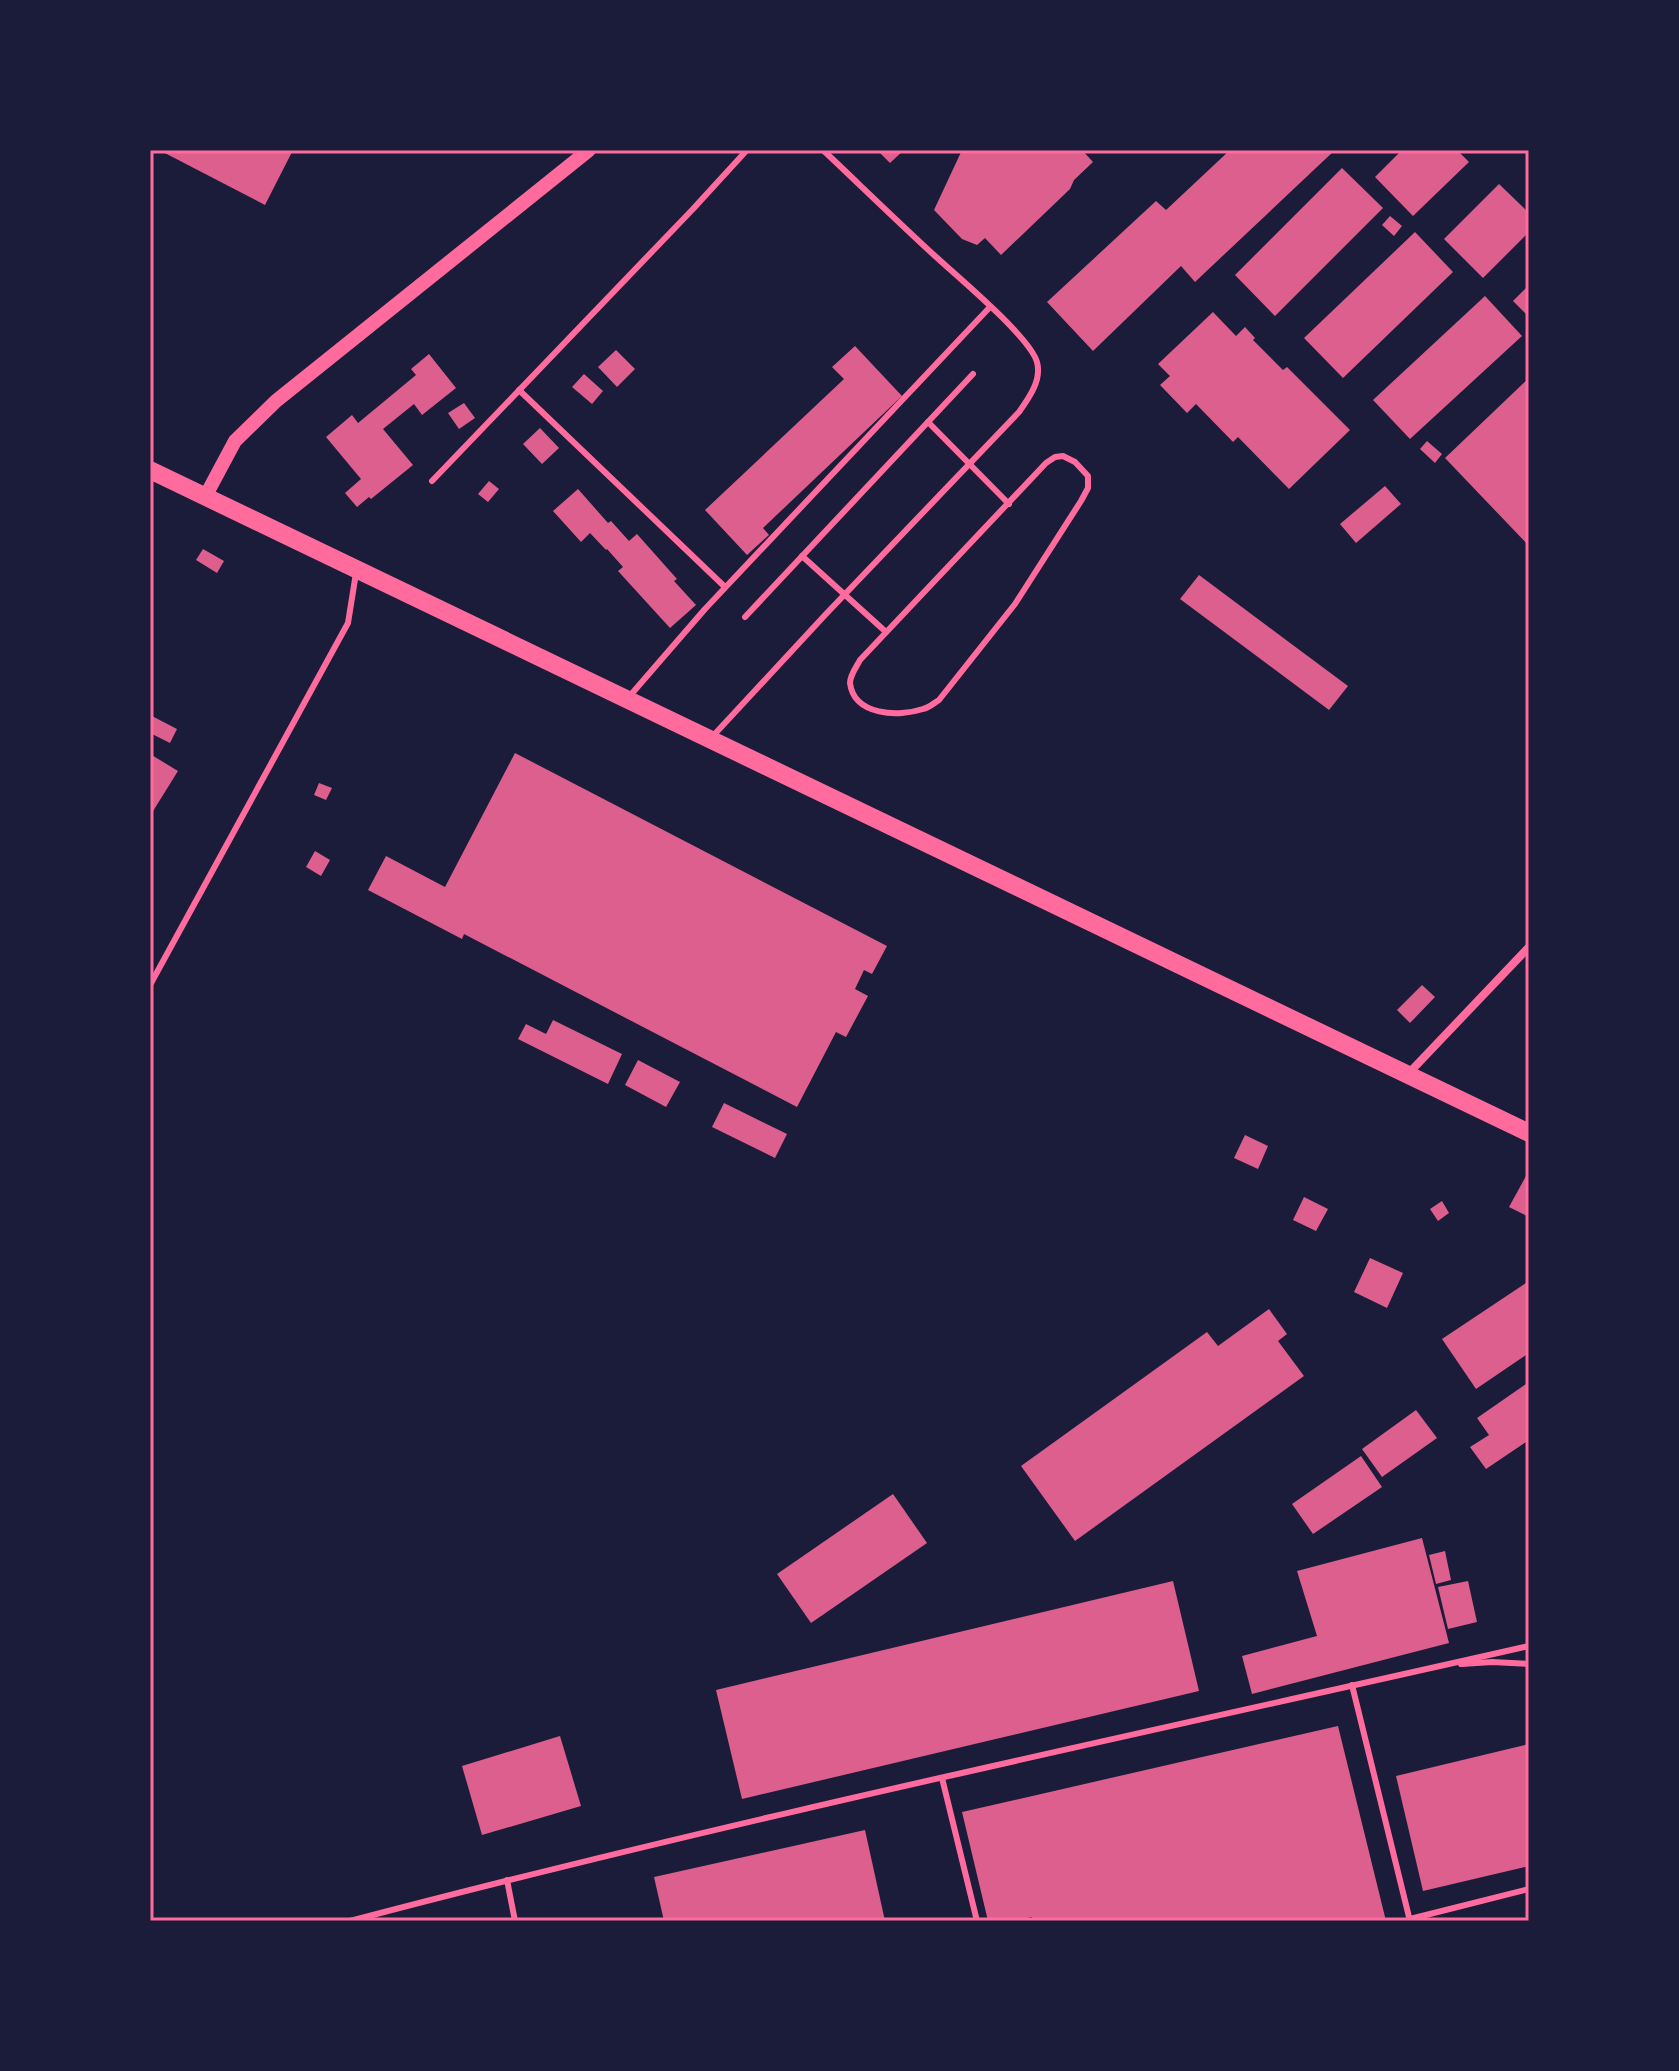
<svg xmlns="http://www.w3.org/2000/svg" width="1679" height="2071" font-family="'Fira Sans Condensed',sans-serif">
  <style>
    .building { fill: #dd5f8e }
    .lines { fill: none; stroke-linecap: round; stroke-linejoin: round }
    .service { stroke: #ff6b9d; stroke-width: 6 }
    .minor { stroke: #ff6b9d; stroke-width: 8 }
    .tertiary { stroke: #ff6b9d; stroke-width: 14 }
    .primary { stroke: #ff6b9d; stroke-width: 18 }
    .neatline { fill: none; stroke: #ff6b9d; stroke-width: 3 }
  </style>
  <rect width="100%" height="100%" fill="#1b1b3a"/>
  <g class="building">
    <path d="M159 150H293L265 205Z"/>
    <path d="M877 150H904L890 163Z"/>
    <path d="M962 150H1082L1093 162 1074 180 1070 189 1001 255 985 238 977 245 962 239 934 210Z"/>
    <path d="M1230 150H1335L1195 282 1181 266 1093 351 1047 302 1156 201 1166 210Z"/>
    <path d="M1402 150H1457L1469 162 1413 216 1375 177Z"/>
    <path d="M1342 168 1383 208 1275 316 1235 275Z"/>
    <path d="M1499 184 1529 213V232L1483 278 1444 239Z"/>
    <path d="M1390 216 1402 226 1394 236 1382 225Z"/>
    <path d="M1415 232 1453 272 1343 378 1304 338Z"/>
    <path d="M1529 285V317L1513 301Z"/>
    <path d="M1485 296 1522 336 1410 439 1373 400Z"/>
    <path d="M1213 312 1236 336 1245 327 1255 338 1253 340 1283 370 1287 367 1350 430 1289 489 1238 437 1233 442 1196 404 1187 413 1160 385 1170 376 1158 364Z"/>
    <path d="M855 346 902 396 763 528 769 535 747 555 705 510 844 379 832 367Z"/>
    <path d="M616 350 635 369 617 387 598 367Z"/>
    <path d="M429 354 456 388 422 415 414 404 383 429 413 465 371 499 369 497 357 507 345 493 361 479 326 437 352 415 358 423 416 375 411 369Z"/>
    <path d="M584 374 603 391 592 404 572 387Z"/>
    <path d="M1529 378V546L1445 458Z"/>
    <path d="M464 403 475 418 459 429 448 413Z"/>
    <path d="M540 428 559 448 542 464 523 444Z"/>
    <path d="M1427 441 1442 454 1435 463 1420 449Z"/>
    <path d="M489 481 499 489 488 502 478 494Z"/>
    <path d="M1385 486 1401 504 1356 543 1340 524Z"/>
    <path d="M578 489 608 523 611 521 629 541 637 534 677 579 674 581 696 605 670 628 618 571 623 567 607 549 606 550 590 533 581 542 553 511Z"/>
    <path d="M203 549 224 561 217 573 196 560Z"/>
    <path d="M1199 575 1348 686 1329 710 1180 599Z"/>
    <path d="M150 715 177 729 170 743 150 733Z"/>
    <path d="M515 753 887 946 872 974 864 970 855 989 868 996 846 1037 836 1032 797 1107 464 934 462 939 368 890 386 856 445 887Z"/>
    <path d="M150 754 178 771 150 816Z"/>
    <path d="M319 783 332 788 326 800 314 795Z"/>
    <path d="M315 851 330 860 321 876 306 867Z"/>
    <path d="M1422 985 1435 997 1410 1023 1397 1010Z"/>
    <path d="M553 1020 622 1054 608 1084 518 1039 526 1024 546 1034Z"/>
    <path d="M638 1060 680 1082 666 1107 625 1085Z"/>
    <path d="M724 1103 787 1134 775 1158 712 1127Z"/>
    <path d="M1245 1135 1268 1146 1258 1169 1234 1158Z"/>
    <path d="M1526 1176 1529 1177V1217L1509 1207Z"/>
    <path d="M1304 1197 1328 1209 1316 1231 1293 1220Z"/>
    <path d="M1442 1201 1449 1213 1438 1221 1430 1209Z"/>
    <path d="M1370 1258 1403 1273 1387 1308 1354 1292Z"/>
    <path d="M1529 1281V1353L1476 1389 1442 1339Z"/>
    <path d="M1269 1309 1287 1334 1278 1341 1304 1376 1075 1541 1021 1466 1207 1332 1218 1346Z"/>
    <path d="M1529 1382V1440L1486 1469 1470 1447 1489 1435 1477 1418Z"/>
    <path d="M1416 1410 1437 1438 1382 1477 1362 1449Z"/>
    <path d="M1361 1456 1382 1487 1313 1534 1292 1504Z"/>
    <path d="M893 1494 927 1543 811 1623 777 1574Z"/>
    <path d="M1422 1538 1449 1643 1252 1694 1242 1656 1317 1636 1297 1571Z"/>
    <path d="M1445 1551 1451 1580 1436 1584 1429 1555Z"/>
    <path d="M1173 1581 1199 1691 742 1799 716 1690Z"/>
    <path d="M1468 1581 1477 1622 1448 1629 1438 1587Z"/>
    <path d="M1338 1726 1386 1921H1033L1032 1917 1013 1921H988L962 1812Z"/>
    <path d="M560 1736 581 1806 482 1835 462 1766Z"/>
    <path d="M1529 1744V1866L1423 1891 1396 1776Z"/>
    <path d="M865 1830 885 1921H664L654 1877Z"/>
  </g>
  <g class="lines">
    <g class="service">
      <path d="M519 390 725 587"/>
      <path d="M928 422 1009 504"/>
      <path d="M1063 456 1075 462 1088 476V488L1081 501 1015 604 939 700C934 703 929 708 923 709 899 717 854 716 850 683 850 675 857 666 860 660L1046 463 1055 457Z"/>
      <path d="M432 481 693 209 747 150"/>
      <path d="M802 556 886 632"/>
      <path d="M745 617 973 374"/>
      <path d="M628 698 705 609 990 307"/>
      <path d="M712 737 826 614 1019 412C1029 398 1042 380 1037 362 1030 337 957 276 935 256 897 221 860 185 823 150"/>
      <path d="M150 985 348 623 356 573"/>
      <path d="M1461 1664 1492 1662 1529 1664"/>
      <path d="M1352 1685 1410 1921"/>
      <path d="M942 1778 977 1921"/>
      <path d="M507 1880 515 1921"/>
      <path d="M1410 1919 1529 1889"/>
      <path d="M350 1921C740 1818 1136 1735 1529 1646"/>
    </g>
    <path class="minor" d="M1408 1074 1529 947"/>
    <path class="tertiary" d="M205 497 235 441 276 401 589 150"/>
    <path class="primary" d="M150 470 1529 1133"/>
  </g>
  <rect width="1679" height="2071" fill="none" stroke="#1b1b3a" stroke-width="304"/>
  <rect x="152" y="152" width="1375" height="1767" class="neatline"/>
</svg>
